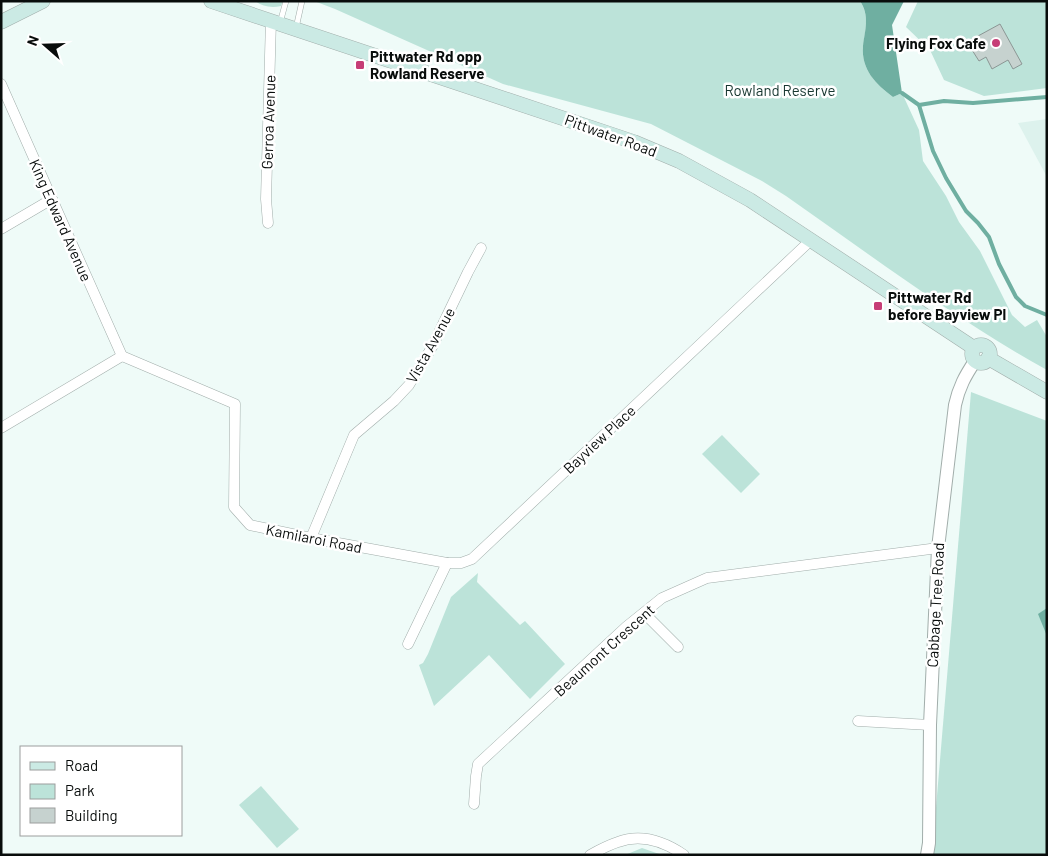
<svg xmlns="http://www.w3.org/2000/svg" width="1048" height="856" font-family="Barlow,sans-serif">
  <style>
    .built { fill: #ddf2ed }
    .green { fill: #bce3d9 }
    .water { fill: #6fafa1 }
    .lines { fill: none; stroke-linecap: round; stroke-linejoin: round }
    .stream { stroke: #6fafa1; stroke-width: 4 }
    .building { fill: #c6d2cf; stroke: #8b9694 }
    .service-casing { stroke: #a1adaa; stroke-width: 6 }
    .minor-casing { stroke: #a1adaa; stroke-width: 11 }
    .tertiary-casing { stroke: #a1adaa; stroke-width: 14 }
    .secondary-casing { stroke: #a1adaa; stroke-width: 15 }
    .service { stroke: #fff; stroke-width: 5 }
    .minor { stroke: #fff; stroke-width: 10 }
    .tertiary { stroke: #fff; stroke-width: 12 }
    .secondary { stroke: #cbeae4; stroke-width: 14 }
    .poi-dot { fill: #c63d76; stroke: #fff; stroke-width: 2 }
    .labels { text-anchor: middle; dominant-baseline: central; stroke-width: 5; stroke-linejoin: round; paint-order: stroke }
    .poi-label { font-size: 15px; font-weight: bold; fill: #080c0b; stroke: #fff; text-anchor: start }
    .park-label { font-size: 15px; fill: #173730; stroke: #fff }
    .street-label { font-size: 15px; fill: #080c0b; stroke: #fff }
  </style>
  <rect width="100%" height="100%" fill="#effbf8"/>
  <path class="built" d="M1047 119V177L1018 123Z"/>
  <g class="green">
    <path d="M255 1H283L281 6C272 8 263 7 255 1Z"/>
    <path d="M314 1H860C870 16 865 30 863 46 861 70 876 84 893 97L902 93 919 130 923 161 946 196 959 222 980 251 1012 315 1025 327 1037 320 1047 337V370C955 319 872 256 786 196L762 181 651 124 503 84 335 9Z"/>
    <path d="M918 1H1047V88L984 96 944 80 930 50 906 27Z"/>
    <path d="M971 392 1047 421V855H932Z"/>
    <path d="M722 435 760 474 741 493 702 454Z"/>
    <path d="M478 573 477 582 520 625 525 621 565 664 530 699 489 655 434 706 419 665 423 663 428 654 451 597Z"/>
    <path d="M261 786 299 829 277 848 239 805Z"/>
    <path d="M642 848 662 855H625Z"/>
  </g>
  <g class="water">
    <path d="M860 1H904L892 25 902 93 893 97C876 84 861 70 863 46 865 30 870 16 860 1Z"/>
    <path d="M1047 608V636L1038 614Z"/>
  </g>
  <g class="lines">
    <g class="stream">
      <path d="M902 93 919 105 933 151 946 178 966 211 978 223 989 237 999 264 1016 297 1025 306 1047 315"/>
      <path d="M919 105 944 101 973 103 1047 97"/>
    </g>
  </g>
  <path class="building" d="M1000 24 1022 64 1013 69 1008 60 992 69 986 57 979 61 967 42Z"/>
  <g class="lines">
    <g class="service-casing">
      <g id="service">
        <path d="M280 23 286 1"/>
        <path d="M296 28 302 1"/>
      </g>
    </g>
    <g class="minor-casing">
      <g id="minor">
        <path d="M1 84 52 199 122 356"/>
        <path d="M268 223 266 199 271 20"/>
        <path d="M1 229 52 199"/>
        <path d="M122 356 235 404 234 507 250 525 311 538 447 563"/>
        <path d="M1 428 122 356"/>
        <path d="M311 538 354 435 394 401 409 385 432 347 468 272 481 248"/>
        <path d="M644 613 678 647"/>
        <path d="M408 644 447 563H461L472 559 811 240"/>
        <path d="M858 721 930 725"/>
        <path d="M474 804 476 776 478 764 626 627 662 598 707 578 938 548"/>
        <path d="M590 855C599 850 609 845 618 842 642 833 665 842 684 855"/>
      </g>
    </g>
    <g class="tertiary-casing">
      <path id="tertiary" d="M927 855 929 843 930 725 938 548 955 405C959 387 965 376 975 361"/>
    </g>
    <g class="secondary-casing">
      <g id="secondary">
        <path d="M211 1 634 142 679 161 750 200 974 348"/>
        <path d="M1 22 43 1"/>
        <circle cx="981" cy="354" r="9"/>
        <path d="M988 358 1047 392"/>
      </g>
    </g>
    <use href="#service" class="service"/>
    <use href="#minor" class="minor"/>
    <use href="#tertiary" class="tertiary"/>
    <use href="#secondary" class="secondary"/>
  </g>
  <g class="poi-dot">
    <circle cx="996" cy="43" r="5"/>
    <rect x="355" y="60" width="10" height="10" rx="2.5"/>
    <rect x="873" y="301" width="10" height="10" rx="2.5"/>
  </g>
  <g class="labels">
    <g class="poi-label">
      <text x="986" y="43" text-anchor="end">Flying Fox Cafe</text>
      <text x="370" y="56">Pittwater Rd opp<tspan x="370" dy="17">Rowland Reserve</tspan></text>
      <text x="888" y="297">Pittwater Rd<tspan x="888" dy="17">before Bayview Pl</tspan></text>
    </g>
    <g class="park-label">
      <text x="780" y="90">Rowland Reserve</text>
    </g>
    <g class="street-label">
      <text transform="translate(268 122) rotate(-88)">Gerroa Avenue</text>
      <text transform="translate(611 135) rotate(20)">Pittwater Road</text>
      <text transform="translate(61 220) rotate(66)">King Edward Avenue</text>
      <text transform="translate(430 345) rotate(-61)">Vista Avenue</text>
      <text transform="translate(599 439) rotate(-43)">Bayview Place</text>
      <text transform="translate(314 538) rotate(11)">Kamilaroi Road</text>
      <text transform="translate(935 605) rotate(-87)">Cabbage Tree Road</text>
      <text transform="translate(604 650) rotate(-42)">Beaumont Crescent</text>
    </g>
  </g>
  <rect width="1048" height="856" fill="none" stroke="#080c0b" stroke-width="5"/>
  <rect x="20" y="746" width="162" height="90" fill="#ffffff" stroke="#9c9e9d"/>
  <rect x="30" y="762" width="25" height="8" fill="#cbeae4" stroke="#9c9e9d"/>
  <text x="65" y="771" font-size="15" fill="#080c0b">Road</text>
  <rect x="30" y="784" width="25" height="15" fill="#bce3d9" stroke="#9c9e9d"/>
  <text x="65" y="796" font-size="15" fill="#080c0b">Park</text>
  <rect x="30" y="808" width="25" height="15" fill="#c6d2cf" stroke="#9c9e9d"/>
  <text x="65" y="821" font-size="15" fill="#080c0b">Building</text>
  <g transform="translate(45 45) rotate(290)" stroke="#ffffff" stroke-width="4" paint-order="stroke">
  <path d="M0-4L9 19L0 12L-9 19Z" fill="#080c0b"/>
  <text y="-8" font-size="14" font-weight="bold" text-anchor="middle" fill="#080c0b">N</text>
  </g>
</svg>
